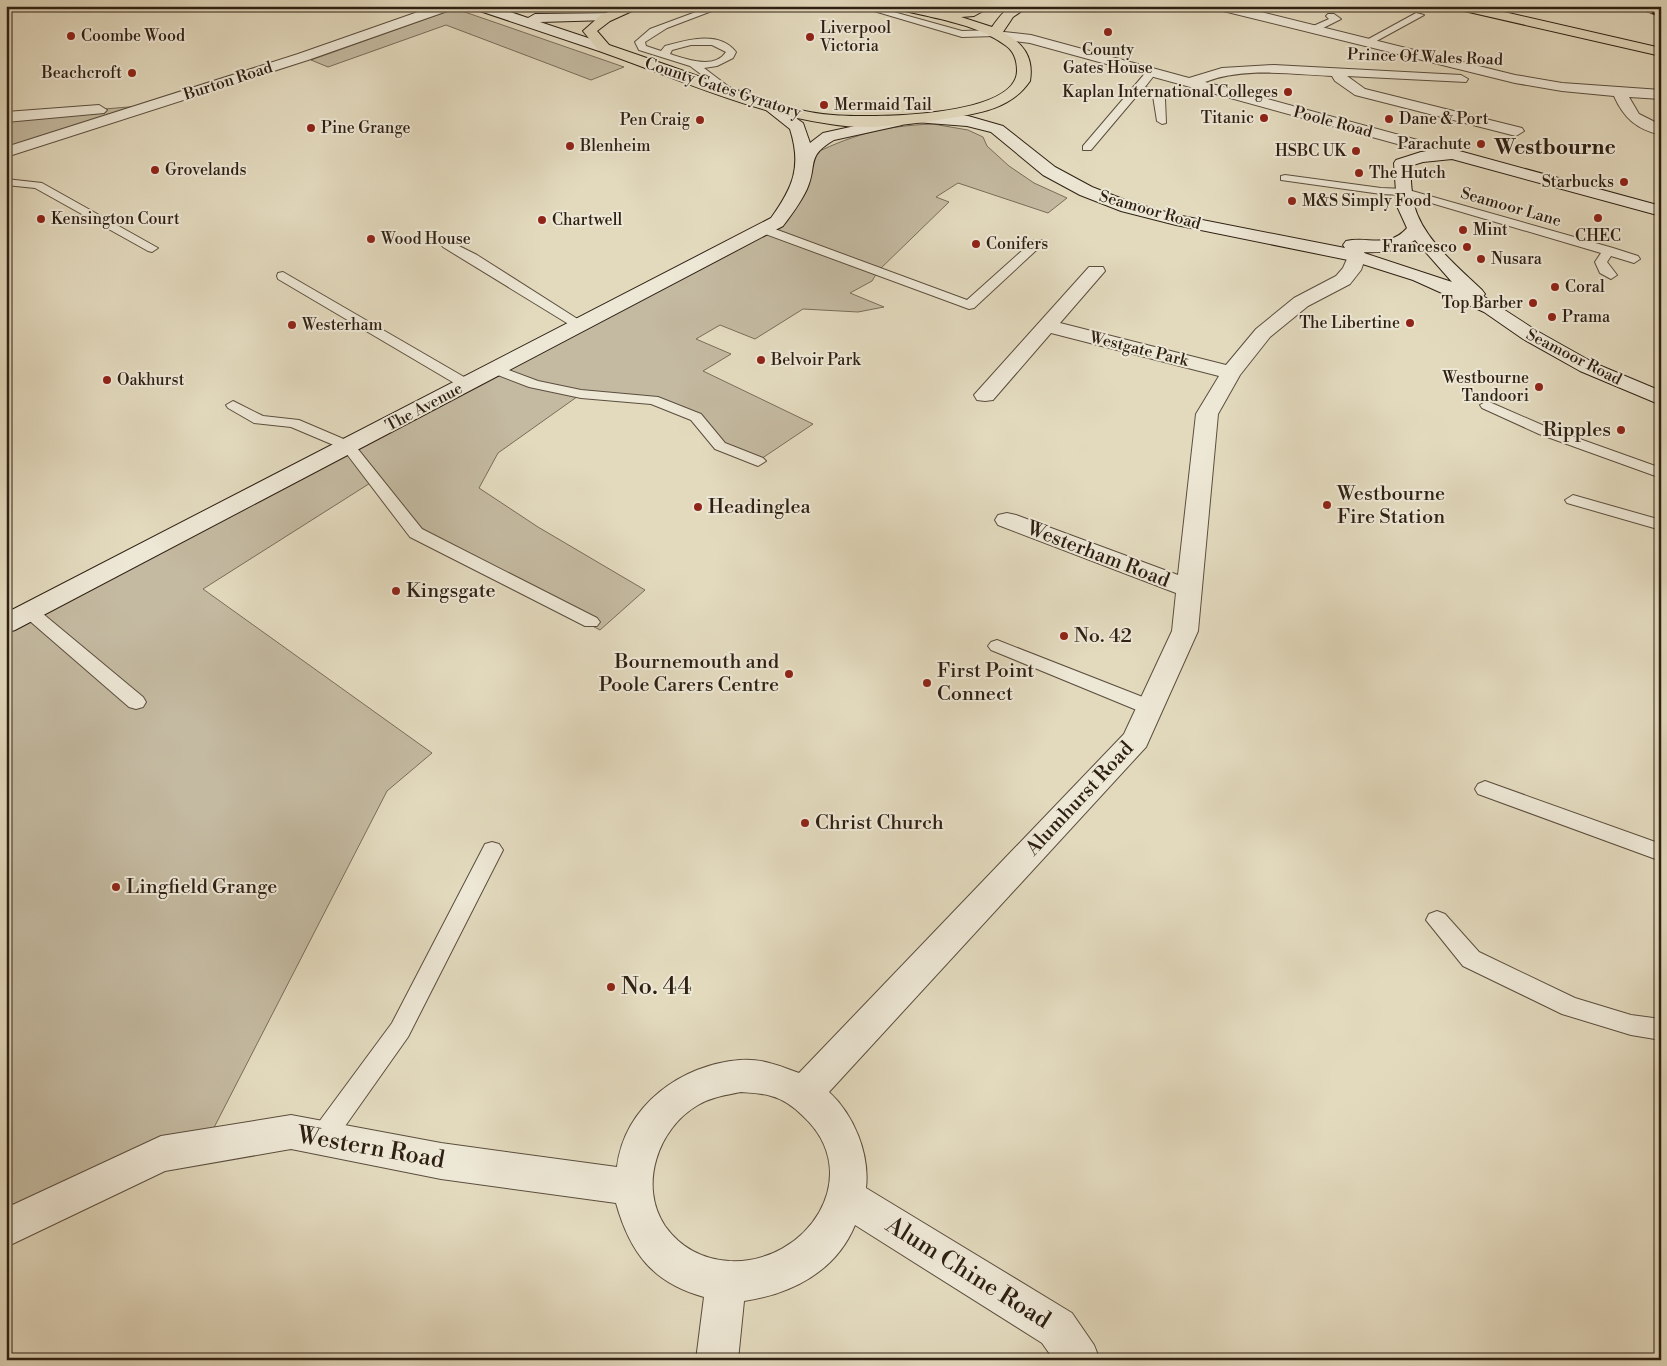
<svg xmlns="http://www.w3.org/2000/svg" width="1667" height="1366" font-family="'Libre Bodoni',serif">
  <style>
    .green { fill: #c4baa1; stroke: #796d5a }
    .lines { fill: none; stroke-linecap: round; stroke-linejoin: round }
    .lane-casing { stroke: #5b4e3e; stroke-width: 2 }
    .street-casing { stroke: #5b4e3e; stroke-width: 2 }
    .secondary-casing { stroke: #2e2013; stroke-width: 2 }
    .highway-casing { stroke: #2e2013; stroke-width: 2 }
    .lane { fill: #ede7d5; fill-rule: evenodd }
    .street { fill: #ede7d5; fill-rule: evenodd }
    .secondary { fill: #ede7d5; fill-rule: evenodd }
    .highway { fill: #e3dabe; fill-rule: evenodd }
    .rail-casing { stroke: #2e2013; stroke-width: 3 }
    .rail { stroke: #ede7d5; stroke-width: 2; stroke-dasharray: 6; stroke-linecap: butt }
    .poi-dot { fill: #8f2418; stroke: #ede7d5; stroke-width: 2 }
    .labels { text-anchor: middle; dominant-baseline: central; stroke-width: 4; stroke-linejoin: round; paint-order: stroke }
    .far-poi-label { font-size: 16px; fill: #2e2013; stroke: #ede7d5; text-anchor: start }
    .far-street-label { font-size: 16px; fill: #2e2013; stroke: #ede7d5 }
    .poi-label { font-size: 20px; fill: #2e2013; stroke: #ede7d5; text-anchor: start }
    .street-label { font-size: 20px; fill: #2e2013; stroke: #ede7d5 }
    .far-district-label { font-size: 21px; font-weight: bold; fill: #2e2013; stroke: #ede7d5 }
    .near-poi-label { font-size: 24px; fill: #2e2013; stroke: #ede7d5; text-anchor: start }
    .near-street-label { font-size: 24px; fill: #2e2013; stroke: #ede7d5 }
  </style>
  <rect width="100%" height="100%" fill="#e3dabe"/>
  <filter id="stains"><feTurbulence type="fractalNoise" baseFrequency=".004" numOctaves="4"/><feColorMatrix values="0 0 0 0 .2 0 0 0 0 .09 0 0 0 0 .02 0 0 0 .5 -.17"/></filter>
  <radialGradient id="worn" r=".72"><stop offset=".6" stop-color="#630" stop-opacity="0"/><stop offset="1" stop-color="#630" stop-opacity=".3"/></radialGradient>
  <g class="green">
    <path d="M454 9 459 10 624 67 591 80 446 25 328 67 311 60Z"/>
    <path d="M153 105 6 152V117Z"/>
    <path d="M933 124 968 130 983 137 987 146 1009 166 1034 183 1067 198 1048 213 958 183 936 197 949 202 878 271 872 281 850 293 884 307 858 312 803 309 755 339 720 325 696 339 731 354 703 371 813 424 758 461 720 446 696 417 653 400 581 394 498 453 479 488 538 527 645 590 600 630 416 533 375 480 203 589 432 753 387 791 204 1147 6 1228V624L776 222 805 158C851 135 882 126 933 124Z"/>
  </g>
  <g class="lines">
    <g class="lane-casing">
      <g id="lane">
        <path d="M712 6H725L667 28 645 42 646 46 661 51 665 46C687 40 719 30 736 52L733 58 717 66 704 68 733 90V94L729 95 690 66 639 50 635 42 650 29ZM691 45H712L726 52C714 70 686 59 670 54L672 50Z"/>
        <path d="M857 6H872L962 31 995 30 1000 33 995 36 962 37Z"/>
        <path d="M1416 13 1424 15 1371 44 1363 42Z"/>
        <path d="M1328 14H1334L1341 19 1317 31H1311V27L1329 19 1326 16Z"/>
        <path d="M1151 70 1156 73 1145 87 1161 92 1165 99 1166 123 1162 124 1157 121 1153 96 1140 92 1091 150H1083V146L1147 71Z"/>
        <path d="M1285 175 1381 188 1405 189 1613 248 1638 256 1640 259 1634 263 1611 256 1607 262 1617 275 1611 279 1600 273 1595 262 1601 253 1404 195 1381 194 1281 180V176Z"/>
        <path d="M6 179 42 183 158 248 152 252 148 251 35 188 6 185Z"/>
        <path d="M764 225 967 300 1034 240H1042L1044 243 974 308 969 309 760 232 758 229Z"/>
        <path d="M447 240 477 255 587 325 580 329 575 328 443 247 441 244Z"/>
        <path d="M283 272 471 381 473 384 466 388 461 387 278 279 277 276 278 273Z"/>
        <path d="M495 365 538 381 581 390 658 397 701 414 725 443 763 458 766 461 758 466 715 449 691 420 651 404 581 398 529 387 490 372 488 369 490 366Z"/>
        <path d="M233 401 263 416 299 420 353 443 422 529 597 618 600 622 597 626H585L410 537 343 449 291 427 254 423 228 408 226 405Z"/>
        <path d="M1487 401 1549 428 1661 468V478L1539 434 1482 408 1480 405Z"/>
        <path d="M1573 495 1661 520V530L1567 503 1565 500Z"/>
        <path d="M30 606 36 608 143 697 146 702 143 707 136 709 129 707 24 616 21 612 24 608Z"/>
        <path d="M997 640 1158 703 1161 708 1158 713 1151 715 1144 713 991 650 988 646 991 642Z"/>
        <path d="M1485 781 1661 844V861L1478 794 1475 789 1478 784Z"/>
        <path d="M492 842 499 844 503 850 408 1037 331 1146 322 1150 313 1146 309 1138 313 1130 392 1023 485 844Z"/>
        <path d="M1437 911 1445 914 1479 952 1575 998 1631 1015 1661 1019V1040L1631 1035 1562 1014 1463 966 1426 920 1429 914Z"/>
      </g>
    </g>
    <g class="street-casing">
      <g id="street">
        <path d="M435 6H454L453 9 308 60 6 157V147L298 54Z"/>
        <path d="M1214 6H1237L1515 75 1562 83 1661 90V99L1629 97 1639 114 1661 125V135C1636 129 1624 118 1614 96L1562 91 1515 83 1215 9Z"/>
        <path d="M1004 32 1031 35 1189 78 1222 68 1274 65 1461 75 1468 79 1466 82 1347 76 1365 89 1522 128 1524 131 1516 136 1355 95 1335 81 1332 76C1291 74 1244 67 1205 82L1458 151 1460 154 1458 157 1452 159 1030 43 999 39 997 36Z"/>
        <path d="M99 105 107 110 104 113 6 122V112Z"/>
        <path d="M1357 250 1364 252 1366 256 1361 270 1350 284 1308 306 1270 337 1240 375 1218 414 1198 631 1146 747 829 1092C854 1115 870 1154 866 1188L1072 1313 1094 1345 1100 1360H1054L1042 1343 855 1225C836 1271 792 1294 744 1301L738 1360H696L704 1297C653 1283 630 1253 616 1203L441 1179 291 1149 165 1171 6 1247V1208L161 1136 291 1115 441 1143 617 1167C625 1105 681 1065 740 1060 761 1058 780 1066 799 1073L1124 734 1172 631 1176 593 998 525 995 520 998 515 1007 513 1016 515 1178 575 1196 414 1219 376 1051 333 993 400 985 401 977 400 974 395 1089 267H1103L1105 271 1060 323 1226 365 1256 329 1294 298 1336 276 1343 268 1350 252ZM741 1092C751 1093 761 1093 771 1096 783 1099 794 1107 803 1116 867 1175 807 1265 729 1261 702 1259 681 1248 665 1226 638 1186 658 1128 698 1105 711 1097 726 1095 741 1092Z"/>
      </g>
    </g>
    <g class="secondary-casing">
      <g id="secondary">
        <path d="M473 6H493L528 18 535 14 614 13 616 16 609 20 540 22 609 45 611 48 609 51H599L474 9Z"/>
        <path d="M769 101 774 103 803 123 810 143 823 133 896 117 904 122 902 125 834 140C805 157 818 164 807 189 801 202 792 214 783 226L15 630 6 633V613L771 218C793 187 802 167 790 129L761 106Z"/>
        <path d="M920 114 968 116 1003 126 1055 167 1092 187 1133 203 1177 215 1345 248 1343 245 1346 241C1368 236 1389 249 1407 228L1397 206 1394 163 1396 160 1421 152 1452 149 1661 206V216L1452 159 1423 162 1410 166C1411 179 1411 192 1414 205 1423 239 1457 266 1482 290L1485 294 1483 296 1537 331 1594 363 1661 391V405L1580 371 1523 339 1484 312 1413 280 1353 261 1176 225 1121 211 1080 195 1043 175 991 132 967 126 915 122 912 119ZM1415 240 1452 282 1361 252C1380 253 1400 252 1415 240Z"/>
      </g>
    </g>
    <g class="highway-casing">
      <g id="highway">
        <path d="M623 6H643L610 21 597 31 609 45C650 59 690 73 731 88 763 99 798 113 833 115 867 118 1016 118 1017 71 1017 60 1014 51 1005 45 975 23 932 18 897 9L896 6H918L939 12 967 9 974 6H992L974 16 961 17 992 27C1005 9 1007 6 1029 6L1013 17 1003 32C1023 43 1034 57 1030 81 1012 108 981 113 951 118 911 124 870 131 830 124 752 113 673 77 599 51L583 31 601 15Z"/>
        <path d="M1454 6H1478L1661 48V56L1460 10Z"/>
      </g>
    </g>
    <use href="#lane" class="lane"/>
    <use href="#street" class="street"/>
    <use href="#secondary" class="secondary"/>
    <use href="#highway" class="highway"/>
    <g class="rail-casing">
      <path id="rail" d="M1635 6 1661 16"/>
    </g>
    <use href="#rail" class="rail"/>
  </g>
  <g class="poi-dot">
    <circle cx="1108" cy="32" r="5"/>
    <circle cx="71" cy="36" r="5"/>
    <circle cx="810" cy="37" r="5"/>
    <circle cx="132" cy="73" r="5"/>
    <circle cx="1288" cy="92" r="5"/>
    <circle cx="824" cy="105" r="5"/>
    <circle cx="1264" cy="118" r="5"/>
    <circle cx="1389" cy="119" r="5"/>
    <circle cx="700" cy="120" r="5"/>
    <circle cx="311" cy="128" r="5"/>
    <circle cx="1481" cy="144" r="5"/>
    <circle cx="570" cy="146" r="5"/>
    <circle cx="1356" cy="151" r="5"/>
    <circle cx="155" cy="170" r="5"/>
    <circle cx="1359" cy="173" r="5"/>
    <circle cx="1624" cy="182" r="5"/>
    <circle cx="1292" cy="201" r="5"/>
    <circle cx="1598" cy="218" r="5"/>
    <circle cx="41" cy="219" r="5"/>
    <circle cx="542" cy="220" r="5"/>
    <circle cx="1463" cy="230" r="5"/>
    <circle cx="371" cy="239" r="5"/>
    <circle cx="976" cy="244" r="5"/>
    <circle cx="1467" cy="247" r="5"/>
    <circle cx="1481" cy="259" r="5"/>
    <circle cx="1555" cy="287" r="5"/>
    <circle cx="1533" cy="303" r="5"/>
    <circle cx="1552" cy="317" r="5"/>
    <circle cx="1410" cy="323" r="5"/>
    <circle cx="292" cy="325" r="5"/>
    <circle cx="761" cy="360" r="5"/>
    <circle cx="107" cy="380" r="5"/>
    <circle cx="1539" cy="387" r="5"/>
    <circle cx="1621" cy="430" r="5"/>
    <circle cx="1327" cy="505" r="5"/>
    <circle cx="698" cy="507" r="5"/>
    <circle cx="396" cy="591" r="5"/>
    <circle cx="1064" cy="636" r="5"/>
    <circle cx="789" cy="674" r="5"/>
    <circle cx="927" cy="683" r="5"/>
    <circle cx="805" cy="823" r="5"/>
    <circle cx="116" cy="887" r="5"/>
    <circle cx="611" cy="987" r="5"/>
  </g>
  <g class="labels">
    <g class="far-poi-label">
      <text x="820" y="28">Liverpool<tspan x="820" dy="18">Victoria</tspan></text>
      <text x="81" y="36">Coombe Wood</text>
      <text x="1108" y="50" text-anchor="middle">County<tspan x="1108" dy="18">Gates House</tspan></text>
      <text x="122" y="73" text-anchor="end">Beachcroft</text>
      <text x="1278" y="92" text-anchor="end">Kaplan International Colleges</text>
      <text x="834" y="105">Mermaid Tail</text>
      <text x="1254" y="118" text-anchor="end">Titanic</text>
      <text x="1399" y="119">Dane &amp; Port</text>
      <text x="690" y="120" text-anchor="end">Pen Craig</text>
      <text x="321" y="128">Pine Grange</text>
      <text x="1471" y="144" text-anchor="end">Parachute</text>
      <text x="580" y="146">Blenheim</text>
      <text x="1346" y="151" text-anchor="end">HSBC UK</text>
      <text x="165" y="170">Grovelands</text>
      <text x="1369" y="173">The Hutch</text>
      <text x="1614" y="182" text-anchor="end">Starbucks</text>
      <text x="1302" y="201">M&amp;S Simply Food</text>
      <text x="51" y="219">Kensington Court</text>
      <text x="552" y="220">Chartwell</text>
      <text x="1473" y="230">Mint</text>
      <text x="1598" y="236" text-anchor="middle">CHEC</text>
      <text x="381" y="239">Wood House</text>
      <text x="986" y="244">Conifers</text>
      <text x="1457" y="247" text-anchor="end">Francesco</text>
      <text x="1491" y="259">Nusara</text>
      <text x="1565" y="287">Coral</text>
      <text x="1523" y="303" text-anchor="end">Top Barber</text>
      <text x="1562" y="317">Prama</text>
      <text x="1400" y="323" text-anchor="end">The Libertine</text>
      <text x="302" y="325">Westerham</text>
      <text x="771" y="360">Belvoir Park</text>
      <text x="1529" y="378" text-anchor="end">Westbourne<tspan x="1529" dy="18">Tandoori</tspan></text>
      <text x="117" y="380">Oakhurst</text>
    </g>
    <g class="far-street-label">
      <text transform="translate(1425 57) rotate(2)">Prince Of Wales Road</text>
      <text transform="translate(228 81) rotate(-18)">Burton Road</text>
      <text transform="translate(723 88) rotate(18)">County Gates Gyratory</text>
      <text transform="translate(1333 122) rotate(15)">Poole Road</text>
      <text transform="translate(1511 207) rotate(16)">Seamoor Lane</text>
      <text transform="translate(1150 210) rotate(16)">Seamoor Road</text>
      <text transform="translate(1139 349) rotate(14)">Westgate Park</text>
      <text transform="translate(1574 357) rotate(27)">Seamoor Road</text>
      <text transform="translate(424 407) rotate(-28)">The Avenue</text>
    </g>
    <g class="poi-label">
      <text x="1611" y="430" text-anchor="end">Ripples</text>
      <text x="1337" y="494">Westbourne<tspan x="1337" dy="23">Fire Station</tspan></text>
      <text x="708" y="507">Headinglea</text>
      <text x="406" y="591">Kingsgate</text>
      <text x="1074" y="636">No. 42</text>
      <text x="779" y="662" text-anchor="end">Bournemouth and<tspan x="779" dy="23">Poole Carers Centre</tspan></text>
      <text x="937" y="671">First Point<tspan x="937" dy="23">Connect</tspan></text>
      <text x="815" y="823">Christ Church</text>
      <text x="126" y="887">Lingfield Grange</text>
    </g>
    <g class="street-label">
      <text transform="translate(1098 555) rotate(21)">Westerham Road</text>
      <text transform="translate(1080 799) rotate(-47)">Alumhurst Road</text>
    </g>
    <g class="far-district-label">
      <text x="1555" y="148">Westbourne</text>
    </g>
    <g class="near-poi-label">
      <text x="621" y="987">No. 44</text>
    </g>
    <g class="near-street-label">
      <text transform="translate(371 1148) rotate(10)">Western Road</text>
      <text transform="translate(968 1273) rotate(32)">Alum Chine Road</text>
    </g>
  </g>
  <rect width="1667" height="1366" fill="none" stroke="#e3dabe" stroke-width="25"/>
  <rect x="8" y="8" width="1652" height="1351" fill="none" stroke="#2e2013" stroke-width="2.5"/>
  <rect x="12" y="12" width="1642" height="1341" fill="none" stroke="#2e2013"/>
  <rect width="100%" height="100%" filter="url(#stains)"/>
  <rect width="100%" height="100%" fill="url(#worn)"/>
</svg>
